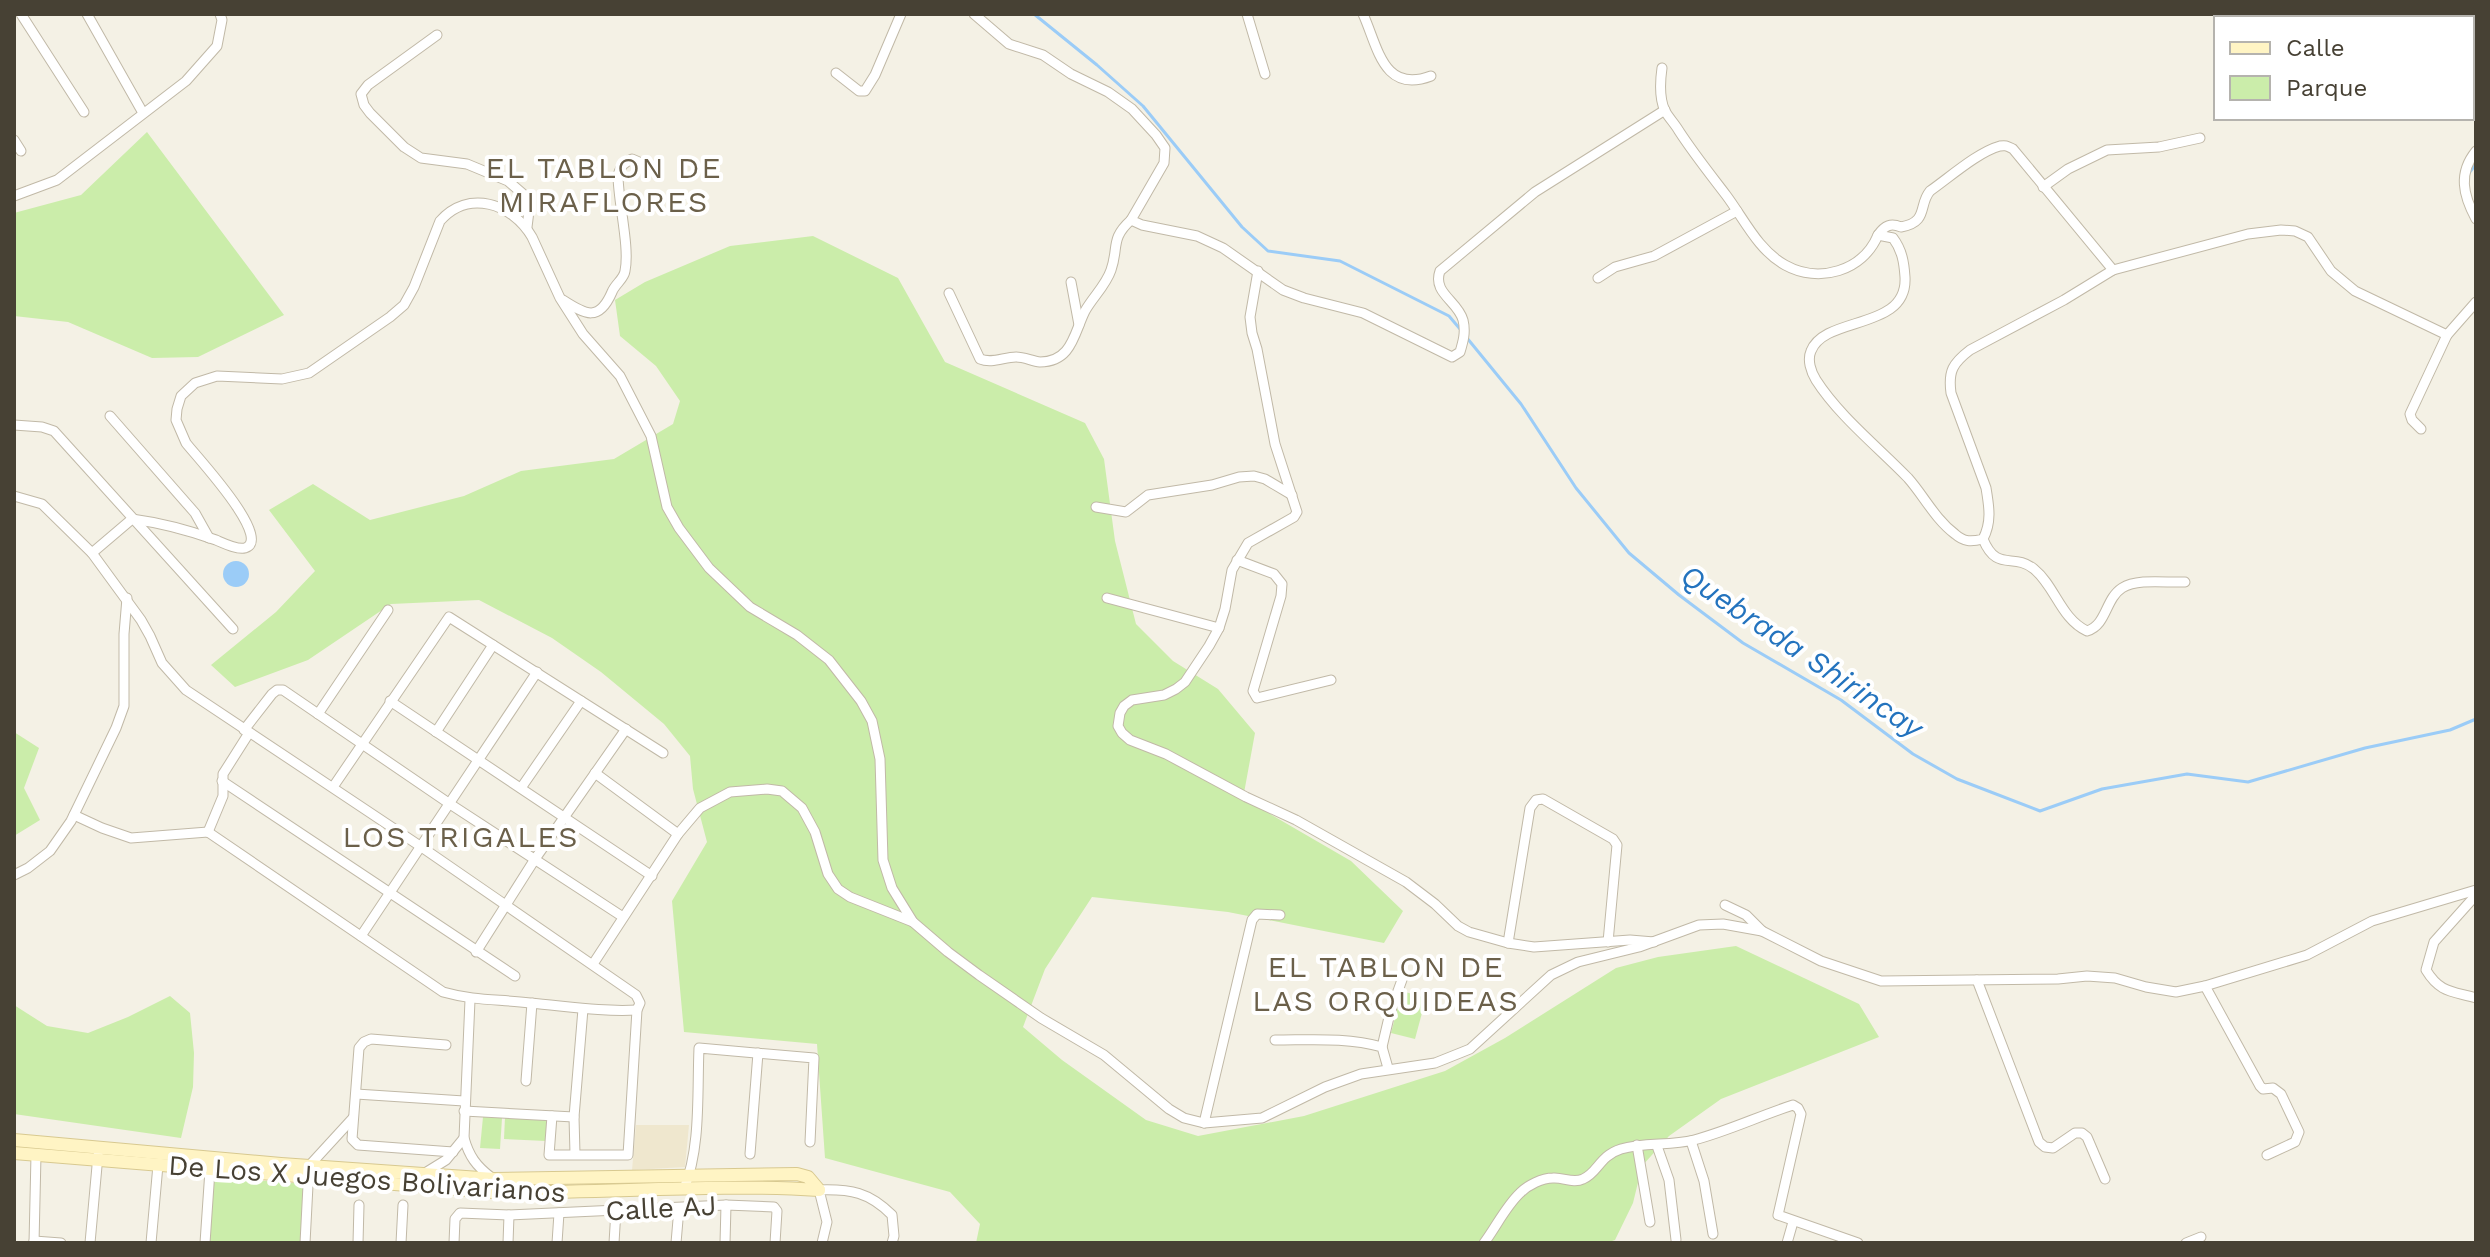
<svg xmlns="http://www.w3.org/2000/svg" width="2490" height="1257" font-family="'Work Sans',sans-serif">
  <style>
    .education { fill: #efe7ce }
    .green { fill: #cbedaa }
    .water { fill: #9bccf7 }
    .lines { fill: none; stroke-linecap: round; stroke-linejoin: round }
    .stream { stroke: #9bccf7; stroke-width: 3 }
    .street-casing { stroke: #c1b9a7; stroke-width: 11 }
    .secondary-casing { stroke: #d8c990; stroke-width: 14 }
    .street { stroke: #fff; stroke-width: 9 }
    .secondary { stroke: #fff4c4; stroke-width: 12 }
    .labels { text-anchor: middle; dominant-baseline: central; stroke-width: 8; stroke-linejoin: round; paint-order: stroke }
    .street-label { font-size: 28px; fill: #474134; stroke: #fff }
    .neighbourhood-label { font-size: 30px; letter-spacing: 2px; fill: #6b604a; stroke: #fff }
    .water-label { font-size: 30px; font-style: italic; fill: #2373be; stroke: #fff }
  </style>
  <rect width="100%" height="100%" fill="#f4f1e5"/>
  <path class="education" d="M636 1125H689L685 1167 632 1170Z"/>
  <g class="green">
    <path d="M147 132 284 315 198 357 152 358 68 322 14 316V213L81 195Z"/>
    <path d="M813 236 898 278 945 362 1085 423 1104 459 1115 541 1136 624 1173 661 1218 689 1255 733 1244 793 1265 811 1351 861 1403 911 1384 943 1228 912 1092 897 1045 969 1023 1027 1062 1060 1146 1120 1198 1136 1304 1116 1445 1071 1505 1038 1616 968 1658 957 1736 946 1859 1004 1879 1037 1721 1099 1669 1136 1642 1166 1633 1203 1615 1240 1606 1243H976L980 1224 950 1192 825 1158 817 1044 684 1032 672 901 707 842 693 789 690 756 664 724 601 672 552 638 479 600 391 604 308 660 235 687 211 665 276 612 315 571 269 510 313 484 370 520 464 496 521 471 614 459 673 424 680 401 656 366 620 336 615 300 645 282 730 246Z"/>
    <path d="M14 732 39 748 24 788 40 820 14 836Z"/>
    <path d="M1402 991 1426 998 1415 1039 1391 1033Z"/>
    <path d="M170 996 190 1013 194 1053 193 1087 181 1138 14 1114V1005L47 1026 88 1033 128 1017Z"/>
    <path d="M483 1117 502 1118 500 1149 480 1148Z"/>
    <path d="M505 1117 547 1119 546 1141 504 1139Z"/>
    <path d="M213 1177 306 1184 302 1243H208Z"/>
  </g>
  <circle class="water" cx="236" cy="574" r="13"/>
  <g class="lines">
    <g class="stream">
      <path d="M1034 14 1097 65 1143 106 1242 227 1268 251 1340 261 1449 316 1460 329"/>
      <path d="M2469 173 2476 164"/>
      <path d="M1467 338 1521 404 1576 488 1629 553 1679 595 1743 643 1841 700 1913 754 1957 779 2040 811 2102 789 2187 774 2248 782 2365 748 2450 730 2476 719"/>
    </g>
    <g class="street-casing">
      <g id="street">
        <path d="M21 14 84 112"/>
        <path d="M87 14 143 113"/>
        <path d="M974 14 1009 44 1043 55 1071 74 1108 92 1132 109 1156 135 1165 148 1164 163 1131 220 1142 225 1197 236 1223 248 1283 290 1304 298 1363 313 1452 357 1460 352C1463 342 1466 332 1463 320 1458 301 1432 293 1440 271L1535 192 1665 110"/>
        <path d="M1247 14 1265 74"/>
        <path d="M1363 14C1378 47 1383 94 1431 76"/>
        <path d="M437 35 368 85 361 94 364 105 370 113 404 147 421 158 467 164 508 181 523 194 529 211 527 227"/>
        <path d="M1662 68C1660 82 1659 98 1665 111 1669 118 1675 124 1679 131 1694 154 1710 174 1726 195 1744 219 1758 250 1785 265 1819 284 1863 271 1878 235L1893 238C1902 250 1904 262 1905 277 1908 331 1825 315 1811 351 1807 360 1811 372 1816 380 1839 416 1878 447 1908 478 1924 496 1935 519 1955 534 1964 542 1971 542 1983 539 1992 522 1989 506 1986 488L1951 393C1948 371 1953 363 1970 350L2064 300 2113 270 2248 234 2281 230 2295 231 2308 237 2331 271 2355 291 2447 335 2476 302"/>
        <path d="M836 73 859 91H865L875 75 901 14"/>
        <path d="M14 140 21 151"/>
        <path d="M2476 151C2458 173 2463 195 2476 219"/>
        <path d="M2043 187 2068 169 2107 150 2159 147 2200 138"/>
        <path d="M14 196 57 180 186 81 217 46 222 20 220 14"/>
        <path d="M1878 235C1885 225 1891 223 1901 227 1929 222 1918 205 1930 191 1950 177 1978 152 2000 146 2006 145 2007 146 2013 149L2113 270"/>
        <path d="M1258 271 1250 317 1252 333 1257 349 1275 444 1297 512 1294 517 1248 543 1232 570 1225 609 1219 628 1209 646 1185 682 1176 689 1164 695 1132 700 1124 706 1120 713 1118 726 1122 733 1130 740 1166 754 1246 797 1296 820 1406 882 1435 904 1458 926 1469 932 1508 943 1534 947 1630 940 1654 942"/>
        <path d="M1598 278 1615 267 1654 256 1737 211"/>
        <path d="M1071 282 1079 325"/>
        <path d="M949 293 980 359C992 364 1004 357 1016 357 1024 357 1032 361 1040 362 1072 362 1074 333 1085 311 1093 297 1106 285 1111 270 1119 247 1110 239 1131 220"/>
        <path d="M563 300C586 315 599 322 612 292 615 284 624 279 625 271 630 247 618 202 618 175 621 166 623 163 632 159L646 165"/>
        <path d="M110 416 195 513 209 538"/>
        <path d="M14 425 42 427 54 431 233 629"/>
        <path d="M2421 429 2412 420 2410 414 2447 335"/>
        <path d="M14 496 42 504 92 553 141 620 150 636 162 663 186 690 420 846 636 995 640 1003 637 1010 628 1155H549L552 1116"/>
        <path d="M1096 507 1126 512 1148 495 1212 485 1239 477 1254 476 1265 479 1292 495"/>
        <path d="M132 519C162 523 188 530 216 540 223 543 237 550 245 548 274 539 195 455 186 443L176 420 177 409 181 396 195 383 217 376 282 379 309 373 390 317 404 305 414 287 440 221C468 189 512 203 532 237L560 298 583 334 620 376 651 436 667 507 679 528 709 568 750 607 797 635 829 660 861 701 872 721 880 759 883 860 892 888 913 922 948 952 979 975 1041 1018 1104 1055 1169 1109 1184 1118 1204 1123 1262 1118 1325 1087 1361 1074 1435 1063 1470 1049 1551 975 1578 962 1639 947 1699 925 1723 924 1762 931 1821 961 1881 981 2058 979 2087 976 2115 978 2146 987 2176 992 2205 986 2307 955 2372 921 2476 890"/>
        <path d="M1983 539C1997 573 2013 552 2034 569 2055 586 2061 619 2087 631 2107 625 2105 599 2122 588 2138 578 2167 583 2185 582"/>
        <path d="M92 553 132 519"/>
        <path d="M1237 560 1274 574 1282 584 1281 596 1253 691 1257 698 1331 680"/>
        <path d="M1107 598 1219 628"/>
        <path d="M390 701 652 876"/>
        <path d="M318 714 388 610"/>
        <path d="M244 730 272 694 277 690H283L450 804 623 917"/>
        <path d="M436 732 493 645"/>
        <path d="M595 773 678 834"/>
        <path d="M222 781 515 976"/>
        <path d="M333 787 449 617 663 753"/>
        <path d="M521 788 581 701"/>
        <path d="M74 815 102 828 131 838 208 832"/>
        <path d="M208 832 443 992C475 1001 498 999 530 1003 566 1006 601 1012 637 1010"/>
        <path d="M208 832 223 796V774L249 733"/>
        <path d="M14 875 28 868 50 851 71 821 116 728 124 706V634L127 598"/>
        <path d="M2476 895 2434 942 2426 970C2440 993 2452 991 2476 998"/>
        <path d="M1725 905 1746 915 1762 931"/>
        <path d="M361 936 537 672"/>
        <path d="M1508 943 1530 808 1536 800 1543 799 1613 839 1617 845 1608 942"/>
        <path d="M476 952 535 859 626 729"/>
        <path d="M593 964 678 834 700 808 730 792 767 789 782 791 802 808 815 832 828 874 838 889 850 897 913 922"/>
        <path d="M1977 980 2039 1142 2045 1147 2053 1148 2075 1133H2082L2087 1137 2105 1179"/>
        <path d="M2205 986 2260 1086 2263 1089 2273 1088 2281 1094 2299 1132 2295 1142 2267 1155"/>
        <path d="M470 1000 464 1138C469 1156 476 1166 492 1178"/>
        <path d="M1275 1040C1311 1040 1347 1037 1382 1047L1388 1068"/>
        <path d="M446 1045 371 1039 364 1042 359 1048 352 1139 358 1145 453 1152"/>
        <path d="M1382 1047 1390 1013 1403 977"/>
        <path d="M526 1081 532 1003"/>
        <path d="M356 1094 464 1101"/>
        <path d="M464 1111 574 1117"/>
        <path d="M1204 1123 1252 920 1257 914 1280 915"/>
        <path d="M1691 1141 1704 1181 1713 1234"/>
        <path d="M1637 1145 1650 1222"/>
        <path d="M1657 1146 1669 1180 1676 1240"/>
        <path d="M575 1154 574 1117 583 1009"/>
        <path d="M750 1154 758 1053"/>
        <path d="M425 1173 446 1160 464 1138"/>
        <path d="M684 1189C701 1147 697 1094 699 1048L814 1058 810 1142"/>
        <path d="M34 1241 61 1243"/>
        <path d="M34 1243 36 1155"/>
        <path d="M90 1243 98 1155"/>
        <path d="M151 1243 158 1165"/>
        <path d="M205 1243 210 1170"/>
        <path d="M305 1243 309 1166 353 1118"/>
        <path d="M358 1243 359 1205"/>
        <path d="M401 1243 403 1205"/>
        <path d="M454 1243 455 1219 460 1213 509 1215 726 1205 774 1207 777 1211 775 1243"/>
        <path d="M508 1243 509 1215"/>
        <path d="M557 1243 559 1213"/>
        <path d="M614 1243 616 1210"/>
        <path d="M676 1243 679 1208"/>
        <path d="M725 1243 726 1205"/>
        <path d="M822 1243 827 1222 819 1190C851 1189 869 1192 892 1215L894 1236 892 1243"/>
        <path d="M1484 1243C1496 1227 1506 1206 1520 1193 1528 1185 1542 1178 1553 1178 1563 1177 1573 1184 1583 1179 1598 1173 1599 1156 1621 1149 1644 1142 1670 1146 1694 1140 1728 1131 1759 1116 1793 1105L1798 1108 1801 1114 1778 1215 1858 1243"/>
        <path d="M1787 1243 1793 1222"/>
        <path d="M2186 1243 2201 1237"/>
      </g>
    </g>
    <g class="secondary-casing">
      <g id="secondary">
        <path d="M14 1140 281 1164 494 1179 797 1174 808 1177 819 1190"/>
        <path d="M14 1153 492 1192C601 1194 710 1183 819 1190"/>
      </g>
    </g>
    <use href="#street" class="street"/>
    <use href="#secondary" class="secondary"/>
  </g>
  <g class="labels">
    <g class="street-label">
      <text transform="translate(367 1179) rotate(4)">De Los X Juegos Bolivarianos</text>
      <text transform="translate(661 1208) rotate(-3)">Calle AJ</text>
    </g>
    <g class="neighbourhood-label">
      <text x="604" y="167">EL TABLON DE<tspan x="604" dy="34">MIRAFLORES</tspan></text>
      <text x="461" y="836">LOS TRIGALES</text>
      <text x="1386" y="966">EL TABLON DE<tspan x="1386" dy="34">LAS ORQUIDEAS</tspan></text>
    </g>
    <g class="water-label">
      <text transform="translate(1802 651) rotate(34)">Quebrada Shirincay</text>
    </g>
  </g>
  <rect width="2490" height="1257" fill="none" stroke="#474134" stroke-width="32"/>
  <rect x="2214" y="16" width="260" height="104" fill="#ffffff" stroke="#b5b3ae" stroke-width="2"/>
  <rect x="2230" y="42" width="40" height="12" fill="#fff4c4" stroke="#b5b3ae" stroke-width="2"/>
  <text x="2286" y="56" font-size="24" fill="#474134">Calle</text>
  <rect x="2230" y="76" width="40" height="24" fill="#cbedaa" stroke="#b5b3ae" stroke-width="2"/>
  <text x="2286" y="96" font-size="24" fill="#474134">Parque</text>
</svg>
